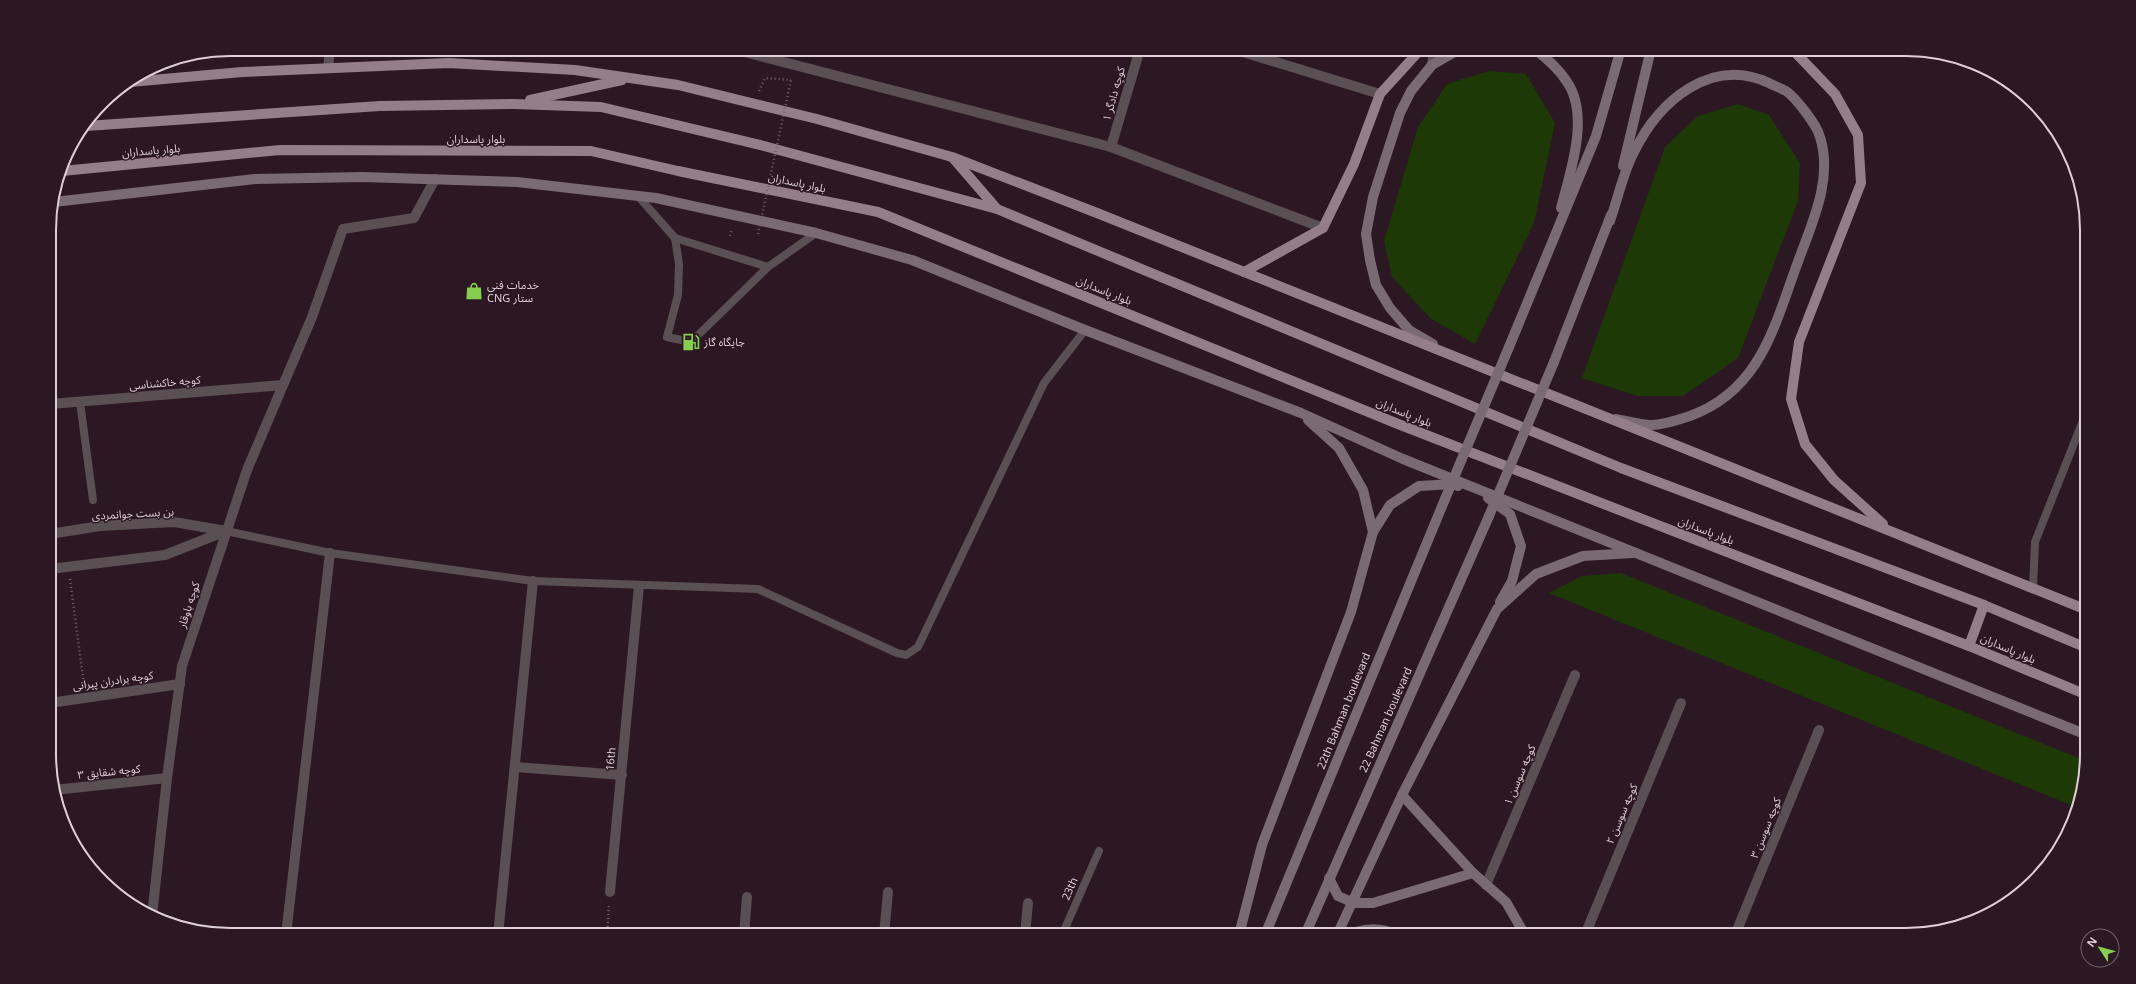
<svg xmlns="http://www.w3.org/2000/svg" width="2136" height="984" font-family="Georgia,'Noto Sans Arabic',serif">
  <style>
    .green { fill: #1d3906 }
    .lines { fill: none; stroke-linecap: round; stroke-linejoin: round }
    .path { stroke: #73626a; stroke-width: 2.5; stroke-dasharray: 1 3; stroke-linecap: butt }
    .lane { stroke: #5a4f53; stroke-width: 8 }
    .street { stroke: #5a4f53; stroke-width: 10 }
    .secondary { stroke: #7a6a71; stroke-width: 10 }
    .primary { stroke: #947e88; stroke-width: 10 }
    .path-bridge { stroke: #73626a; stroke-width: 2.5; stroke-dasharray: 1 3; stroke-linecap: butt }
    .secondary-bridge { stroke: #7a6a71; stroke-width: 10 }
    .labels { text-anchor: middle; dominant-baseline: central; stroke-width: 3; stroke-linejoin: round; paint-order: stroke }
    .street-label { font-size: 11px; fill: #ddcfd5; stroke: #2c1822 }
    .poi-label { font-size: 11px; fill: #ddcfd5; stroke: #2c1822; text-anchor: start }
    .rim { fill: none; stroke: #ddcfd5; stroke-width: 2 }
  </style>
  <rect width="100%" height="100%" fill="#2c1822"/>
  <g class="green">
    <path d="M1489 71 1526 74 1555 123 1534 223 1475 344 1430 318 1392 277 1384 241 1418 127 1447 84Z"/>
    <path d="M1738 104 1769 115 1800 163 1798 201 1738 358 1683 396H1638L1582 378 1665 147 1698 116Z"/>
    <path d="M1621 573 2086 761 2076 807 1549 593 1582 576Z"/>
  </g>
  <g class="lines">
    <g class="path">
      <path d="M759 91 765 78 791 80"/>
      <path d="M730 236 732 229"/>
      <path d="M70 579 84 685"/>
      <path d="M607 935 609 904"/>
    </g>
    <g class="lane">
      <path d="M638 196 675 238 679 264 678 295 667 337 691 342 768 267 816 233"/>
      <path d="M675 238 768 267"/>
      <path d="M80 402 93 500"/>
      <path d="M226 531 330 553 533 581 758 589 897 653 906 655 918 647 1044 383 1085 330"/>
      <path d="M2033 588 2035 542 2086 413"/>
      <path d="M1062 935 1099 851"/>
    </g>
    <g class="street">
      <path d="M733 49 1111 147 1323 228"/>
      <path d="M1233 49 1380 94"/>
      <path d="M1432 65 1434 49"/>
      <path d="M328 68 330 49"/>
      <path d="M1111 147 1140 49"/>
      <path d="M50 404 283 385"/>
      <path d="M50 534 100 526 174 522 226 531"/>
      <path d="M50 569 165 555 226 531"/>
      <path d="M50 703 180 684"/>
      <path d="M515 767 622 775"/>
      <path d="M54 790 167 778"/>
      <path d="M1486 885 1575 675"/>
      <path d="M610 892 639 586"/>
      <path d="M152 916 167 778 182 666 247 470 312 317 343 229 414 218 435 179"/>
      <path d="M286 935 330 553"/>
      <path d="M498 935 533 581"/>
      <path d="M744 935 747 897"/>
      <path d="M884 935 888 892"/>
      <path d="M1025 935 1028 903"/>
      <path d="M1585 935 1681 703"/>
      <path d="M1735 935 1819 730"/>
    </g>
    <g class="secondary">
      <path d="M1535 49C1548 60 1560 70 1569 85 1589 119 1570 173 1561 208"/>
      <path d="M1623 166 1651 49"/>
      <path d="M54 202 255 179 363 177 517 182 656 198 816 233 912 260 1085 330 1301 413 1403 459 2087 735"/>
      <path d="M1610 221C1618 198 1623 173 1634 152 1659 101 1711 56 1769 83 1774 86 1781 88 1786 91 1796 98 1817 125 1820 137 1833 178 1813 221 1799 259 1775 323 1762 390 1690 416 1678 420 1664 425 1651 425 1640 425 1627 421 1616 419"/>
      <path d="M1433 344 1409 330 1390 308 1376 285 1370 260 1366 234 1373 197 1400 113 1411 91 1432 65 1460 49"/>
      <path d="M1509 347 1596 136 1621 49"/>
      <path d="M1554 362 1611 215"/>
      <path d="M1488 498 1510 514 1521 546 1512 581 1500 602"/>
      <path d="M1373 532 1390 505 1419 486 1454 484 1458 486"/>
      <path d="M1402 795 1473 873 1506 902 1525 935"/>
      <path d="M1329 878 1338 896 1354 903H1373L1473 873"/>
      <path d="M1239 935 1262 845 1351 612 1373 532 1363 490 1339 448 1308 420"/>
      <path d="M1265 935 1445 499"/>
      <path d="M1305 935 1489 516"/>
      <path d="M1337 935 1402 795 1497 609 1536 574 1583 556 1633 553"/>
      <path d="M1345 935C1363 929 1379 926 1396 935"/>
    </g>
    <g class="primary">
      <path d="M1792 49 1835 94 1858 135 1861 183 1799 342 1791 399 1805 444 1834 480 1883 524"/>
      <path d="M130 82 242 72 449 63 575 70 678 85 817 119 952 157 1097 213 2087 610"/>
      <path d="M530 100 622 80"/>
      <path d="M86 126 380 106 514 104 601 107 764 146 997 209 1621 468 1984 605 2087 648"/>
      <path d="M953 158 997 209"/>
      <path d="M62 171 280 150 591 151 678 171 878 212 1398 424 1969 646 2087 695"/>
      <path d="M1244 272 1323 228 1354 164 1380 94 1421 49"/>
      <path d="M1969 646 1984 605"/>
    </g>
    <path class="path-bridge" d="M758 234 791 80"/>
    <g class="secondary-bridge">
      <path d="M1445 499 1509 347"/>
      <path d="M1489 516 1554 362"/>
    </g>
  </g>
  <defs>
    <g id="shop-bare" transform="scale(1.38)"><path d="M-5-2.5h2.3a2.7 3.5 0 0 1 5.4 0H5L5.5 6h-11ZM-1.5-2.5h3a1.5 2.3 0 0 0-3 0Z" fill="#84cf4d" stroke="#2c1822" stroke-width="2.5" paint-order="stroke"/></g>
    <g id="fuel-bare" transform="scale(1.38)"><path d="M-5.5-6h7V0h2V4h1.3V-2.5L3-4.5l.8-.8L6-3V5H2.5V1h-1V6h-7ZM-4.2-4.7v3.2H.2V-4.7Z" fill="#84cf4d" stroke="#2c1822" stroke-width="2.5" paint-order="stroke"/></g>
  </defs>
  <g fill-rule="evenodd">
    <use href="#shop-bare" x="474" y="291"/>
    <use href="#fuel-bare" x="691" y="342"/>
  </g>
  <g class="labels">
    <g class="street-label">
      <text transform="translate(1114 94) rotate(-74)">کوچه دادگر ۱</text>
      <text x="476" y="139">بلوار پاسداران</text>
      <text transform="translate(151 151) rotate(-5)">بلوار پاسداران</text>
      <text transform="translate(797 183) rotate(12)">بلوار پاسداران</text>
      <text transform="translate(1104 291) rotate(22)">بلوار پاسداران</text>
      <text transform="translate(165 383) rotate(-5)">کوچه خاکشناسی</text>
      <text transform="translate(1404 413) rotate(22)">بلوار پاسداران</text>
      <text transform="translate(133 514) rotate(-3)">بن بست جوانمردی</text>
      <text transform="translate(1706 531) rotate(21)">بلوار پاسداران</text>
      <text transform="translate(189 605) rotate(-72)">کوچه باوقار</text>
      <text transform="translate(2008 649) rotate(23)">بلوار پاسداران</text>
      <text transform="translate(113 681) rotate(-8)">کوچه برادران پیرانی</text>
      <text transform="translate(1344 711) rotate(-68)">22th Bahman boulevard</text>
      <text transform="translate(1386 720) rotate(-66)">22 Bahman boulevard</text>
      <text transform="translate(611 759) rotate(-85)">16th</text>
      <text transform="translate(109 772) rotate(-6)">کوچه شقایق ۳</text>
      <text transform="translate(1520 775) rotate(-67)">کوچه سوسن ۱</text>
      <text transform="translate(1622 814) rotate(-67)">کوچه سوسن ۲</text>
      <text transform="translate(1766 828) rotate(-68)">کوچه سوسن ۳</text>
      <text transform="translate(1070 889) rotate(-67)">23th</text>
    </g>
    <g class="poi-label">
      <text x="487" y="285">خدمات فنی‌<tspan x="487" dy="13">CNG ستار</tspan></text>
      <text x="704" y="342">جایگاه گاز</text>
    </g>
  </g>
  <path d="M0 0H2136V984H0ZM230 56H1906A174 174 0 0 1 2080 230V754A174 174 0 0 1 1906 928H230A174 174 0 0 1 56 754V230A174 174 0 0 1 230 56Z" fill="#2c1822" fill-rule="evenodd"/>
  <path class="rim" d="M230 56H1906A174 174 0 0 1 2080 230V754A174 174 0 0 1 1906 928H230A174 174 0 0 1 56 754V230A174 174 0 0 1 230 56Z"/>
  <g transform="translate(2100 948) rotate(306)"><circle r="19" fill="#2c1822" stroke="#73616a"/>
  <path d="M0-3L7 15L0 10L-7 15Z" fill="#84cf4d"/>
  <text y="-6" font-size="11" font-weight="bold" text-anchor="middle" fill="#ddcfd5">N</text>
  </g>
</svg>
